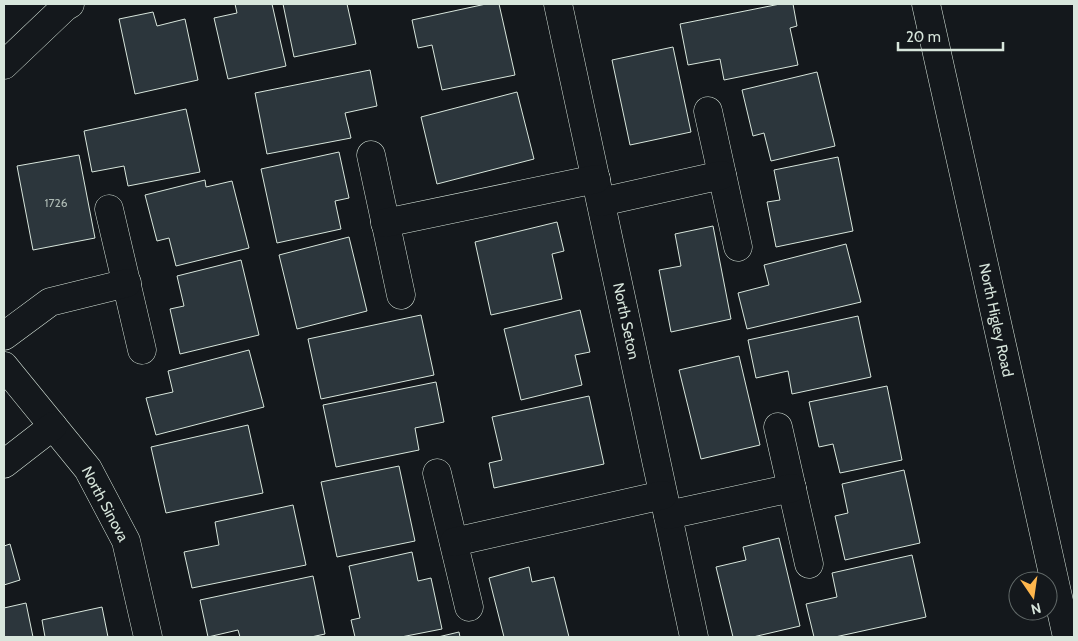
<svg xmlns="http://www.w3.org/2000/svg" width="1078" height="641" font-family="Cabin,sans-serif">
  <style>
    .building { fill: #2c363c; stroke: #d8e6dc }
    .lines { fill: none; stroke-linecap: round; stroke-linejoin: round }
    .street-casing { stroke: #d8e6dc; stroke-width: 29 }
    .secondary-casing { stroke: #d8e6dc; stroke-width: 29 }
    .street { stroke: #14181c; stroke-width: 28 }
    .secondary { stroke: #14181c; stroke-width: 28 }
    .labels { text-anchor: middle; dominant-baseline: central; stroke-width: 4; stroke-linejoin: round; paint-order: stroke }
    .number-label { font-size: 12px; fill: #adbab4 }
    .street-label { font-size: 15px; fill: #d8e6dc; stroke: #14181c }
  </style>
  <rect width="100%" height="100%" fill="#14181c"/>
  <g class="building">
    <path d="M235 4H272L286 66 228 79 214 18 237 13Z"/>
    <path d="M283 4H347L356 44 294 57Z"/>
    <path d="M486 4H499L515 75 442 90 432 45 418 48 412 20Z"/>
    <path d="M780 4H793L797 26 790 28 798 65 724 80 720 59 688 65 680 24Z"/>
    <path d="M153 12 157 26 185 19 198 80 135 94 119 19Z"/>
    <path d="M673 47 691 132 630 145 612 60Z"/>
    <path d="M370 70 377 106 345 113 351 138 267 154 255 93Z"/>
    <path d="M817 72 835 146 771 161 764 133 753 136 742 90Z"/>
    <path d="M517 92 534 159 437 184 421 117Z"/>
    <path d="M186 109 200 172 128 186 124 166 92 172 84 131Z"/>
    <path d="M339 152 349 198 335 201 341 229 277 243 261 169Z"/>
    <path d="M79 155 95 238 33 250 17 166Z"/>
    <path d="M838 157 853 231 776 247 767 202 780 200 774 170Z"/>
    <path d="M205 180 206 187 232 181 249 248 176 266 169 238 157 241 145 195Z"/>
    <path d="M557 222 564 251 552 254 562 299 491 315 475 242Z"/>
    <path d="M713 226 731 319 671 332 659 270 681 266 675 234Z"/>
    <path d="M349 237 367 311 297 329 279 255Z"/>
    <path d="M846 244 861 302 747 329 738 293 769 285 764 265Z"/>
    <path d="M241 260 259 335 180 354 170 309 184 306 177 276Z"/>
    <path d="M580 310 590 352 575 355 582 385 521 400 504 329Z"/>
    <path d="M421 315 434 375 321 399 308 339Z"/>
    <path d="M858 316 871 377 792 394 788 371 756 378 748 340Z"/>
    <path d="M249 350 264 407 156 435 146 398 173 392 168 371Z"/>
    <path d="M739 356 760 445 701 459 679 370Z"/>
    <path d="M436 382 444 422 415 428 419 450 336 467 323 405Z"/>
    <path d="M887 386 902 460 840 473 833 444 819 447 809 402Z"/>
    <path d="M589 396 604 464 494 488 489 463 502 460 492 417Z"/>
    <path d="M248 425 263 493 166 513 151 447Z"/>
    <path d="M399 466 415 541 337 557 321 482Z"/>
    <path d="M904 470 920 543 845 560 835 516 848 513 842 484Z"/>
    <path d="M293 505 306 565 192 588 184 552 219 545 215 522Z"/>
    <path d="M779 538 800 626 753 637H733L716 567 746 560 743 547Z"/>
    <path d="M10 544 20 580 4 585V546Z"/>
    <path d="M412 552 418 581 431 578 442 629 401 637H355L351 620 360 618 349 566Z"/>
    <path d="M912 555 926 617 835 637H814L806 604 837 597 832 573Z"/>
    <path d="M529 567 532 582 554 577 569 637H504L489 578Z"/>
    <path d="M313 576 325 634 311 637H240L238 630 208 637 200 600Z"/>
    <path d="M26 603 33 637H4V608Z"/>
    <path d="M102 607 108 637H45L42 620Z"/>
    <path d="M459 632 460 637H438Z"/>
  </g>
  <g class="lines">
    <g class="street-casing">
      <g id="street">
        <path d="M558 4 694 637"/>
        <path d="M4 65 65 7 70 4"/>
        <path d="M708 111 738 247"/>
        <path d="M371 155 401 295"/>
        <path d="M601 202 722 175"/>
        <path d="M109 209 142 350"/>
        <path d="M385 223 596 179"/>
        <path d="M4 336 50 302 127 283"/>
        <path d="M4 366 88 469 126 541 148 637"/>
        <path d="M778 427 809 564"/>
        <path d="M4 464 53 426"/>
        <path d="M437 473 469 607"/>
        <path d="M668 515 792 488"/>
        <path d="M454 542 663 495"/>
      </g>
    </g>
    <g class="secondary-casing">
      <path id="secondary" d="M926 4 1067 637"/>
    </g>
    <use href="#street" class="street"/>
    <use href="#secondary" class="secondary"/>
  </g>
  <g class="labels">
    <g class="number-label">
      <text x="56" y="202">1726</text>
    </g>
    <g class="street-label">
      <text transform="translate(996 320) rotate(78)">North Higley Road</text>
      <text transform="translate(626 321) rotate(78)">North Seton</text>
      <text transform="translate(105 504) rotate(62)">North Sinova</text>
    </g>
  </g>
  <rect width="1078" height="641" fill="none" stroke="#d8e6dc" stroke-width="10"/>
  <g transform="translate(1033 596) rotate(167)"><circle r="24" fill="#14181c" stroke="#626a69"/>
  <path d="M0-4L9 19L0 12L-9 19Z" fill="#ffb74d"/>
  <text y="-8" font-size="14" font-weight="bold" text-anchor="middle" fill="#d8e6dc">N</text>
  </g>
  <path d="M898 42v8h105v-8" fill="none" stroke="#d8e6dc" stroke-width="2.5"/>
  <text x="906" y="42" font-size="15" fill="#d8e6dc" stroke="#14181c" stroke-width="4" paint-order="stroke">20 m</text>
</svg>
